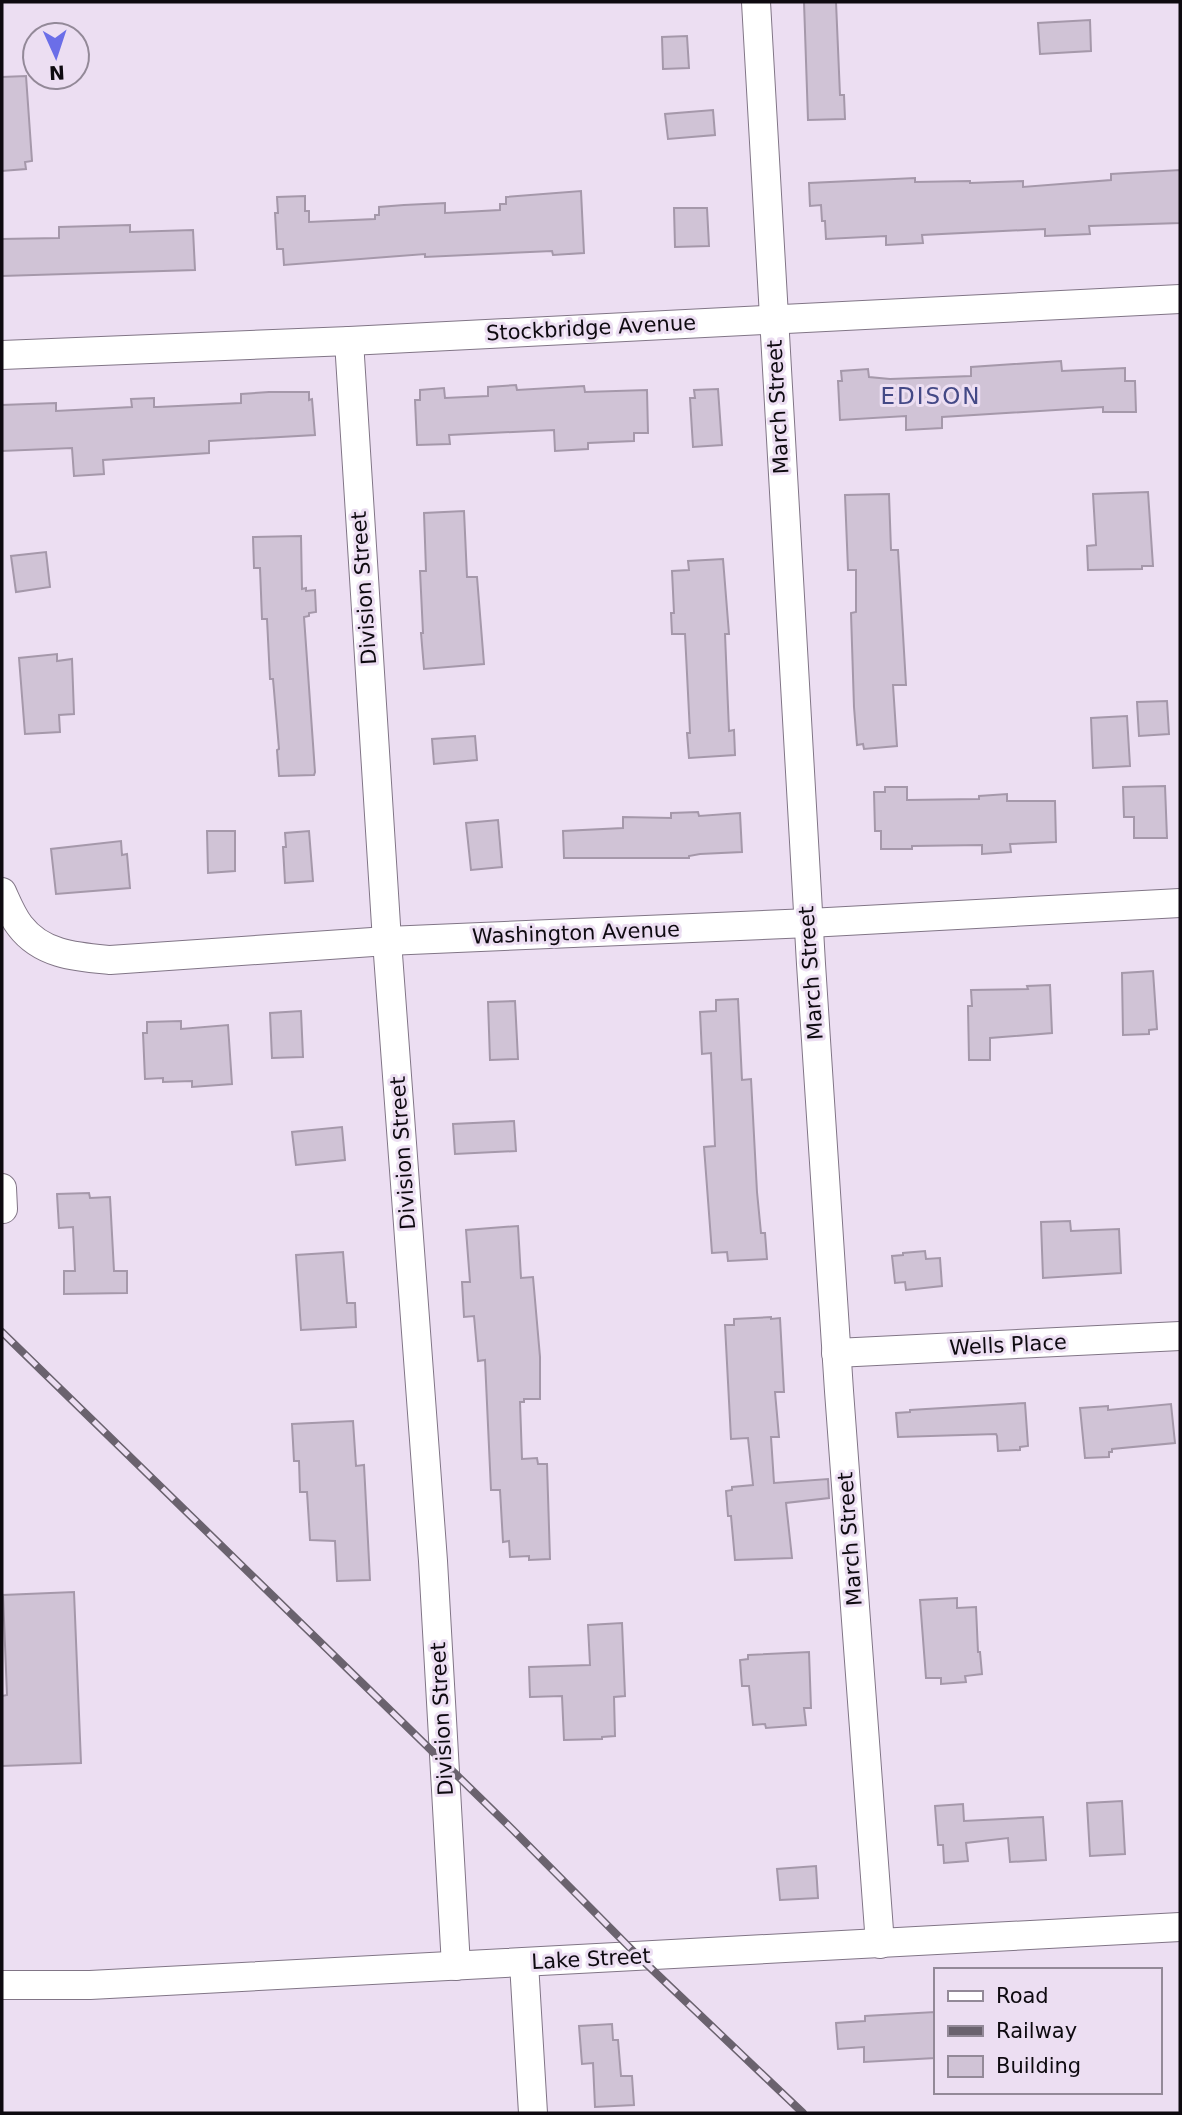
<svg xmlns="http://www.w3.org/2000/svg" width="1182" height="2115" font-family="'DejaVu Sans',sans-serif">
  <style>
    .building { fill: #d0c3d6; stroke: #a598aa; stroke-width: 2 }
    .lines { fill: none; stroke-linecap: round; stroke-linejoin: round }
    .street-casing { stroke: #817586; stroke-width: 30 }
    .street { stroke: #fff; stroke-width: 28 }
    .rail-casing { stroke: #6a626e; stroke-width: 8 }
    .rail { stroke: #ecdef2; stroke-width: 5; stroke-dasharray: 16; stroke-linecap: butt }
    .labels { text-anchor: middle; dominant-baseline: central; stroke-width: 6; stroke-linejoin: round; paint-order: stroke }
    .street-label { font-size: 21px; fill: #0e0a10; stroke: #ecdef2 }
    .neighbourhood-label { font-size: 23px; letter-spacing: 2px; fill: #444986; stroke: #ecdef2 }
  </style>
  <rect width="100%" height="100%" fill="#ecdef2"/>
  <g class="building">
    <path d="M804 2H836L840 95H844L845 119 808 120Z"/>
    <path d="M1090 20 1091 51 1040 54 1038 23Z"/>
    <path d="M687 36 689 68 663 69 662 37Z"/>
    <path d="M26 76 32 161 25 162 26 169 2 171V77Z"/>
    <path d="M713 110 715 135 668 139 665 114Z"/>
    <path d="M1180 170V223L1089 226 1090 234 1045 236V229L922 235 923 243 886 245V236L826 239 825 221H822L821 205 810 206 809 183 915 178V182L970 181V183L1023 181V187L1111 180V174Z"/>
    <path d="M581 191 584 253 553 255 552 251 425 257V254L284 265 283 249H277L275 213H278L277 197 305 196V211H309V222L375 219V215H379V207L404 205 445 203V213L500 210V204H506V197Z"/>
    <path d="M674 208H707L709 246 675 247Z"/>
    <path d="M130 225V232L193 230 195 270 2 276V239L59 238V227Z"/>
    <path d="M1061 361 1062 371 1125 368V381H1135L1136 412H1103V407L942 417V428L906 430V416L840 420 838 381H842L841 371 868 369 869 377 890 379 971 376V367Z"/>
    <path d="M516 385 517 390 584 386 585 392 647 390 648 433H634V441L588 443V449L555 451 554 430 449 435 450 444 417 445 415 400H420V390L444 388 445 398 488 396V387Z"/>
    <path d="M718 389 722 445 693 447 690 398H695L694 390Z"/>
    <path d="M269 392H309V400L312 399 315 435 209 441V453L103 460 104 474 74 476 72 448 2 451V405L56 403V411L132 407 131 399 154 398V407H157L241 403V394Z"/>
    <path d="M1148 492 1153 566H1142V569L1088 570 1087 546 1096 545 1093 494Z"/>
    <path d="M889 494 891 550H898L906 685H893L897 746 864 749 863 744 857 745 854 707 851 613 856 612V570H848L845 495Z"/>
    <path d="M464 511 467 577H477L484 664 424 669 421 633H423L420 571H426L424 513Z"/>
    <path d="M301 536 302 589 306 588V591L315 590 316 612 309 613V616L304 617 315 772 314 775 279 776 277 750 279 749 273 679H270L267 619H262L260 568H254L253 537Z"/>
    <path d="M46 552 50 587 16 592 11 556Z"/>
    <path d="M723 559 729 634H725L729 731 734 730 735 755 689 758 687 733H690L685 634H672L671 613H674L672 571 689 570 688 561Z"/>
    <path d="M57 654V661L72 659 74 714 59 715 60 732 25 734 19 658Z"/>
    <path d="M1167 701 1169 734 1139 736 1137 702Z"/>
    <path d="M1127 716 1130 766 1093 768 1091 718Z"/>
    <path d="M475 736 477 760 434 764 432 739Z"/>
    <path d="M1165 786 1167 838H1134V817H1124L1123 787Z"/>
    <path d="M885 787H907V800L979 799V796L1007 794V801H1055L1056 842 1010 844 1011 852 982 854V845L912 846V849H881V831H875L874 792H885Z"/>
    <path d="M698 812 699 816 740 813 742 852 700 854 689 856V858H564L563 831 623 828V817L671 818V813Z"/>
    <path d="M498 820 502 867 471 870 466 823Z"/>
    <path d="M207 831H235V871L208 873Z"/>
    <path d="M309 831 313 881 285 883 283 847H286L285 833Z"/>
    <path d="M121 841 122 855 127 854 130 888 56 894 51 849Z"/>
    <path d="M1153 971 1157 1029 1149 1030V1034L1123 1035 1122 973Z"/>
    <path d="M1050 985 1052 1033 990 1038V1060H969L968 1006H972L971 990 1028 989 1027 986Z"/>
    <path d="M738 999 742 1080 751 1079 757 1192 761 1233H765L767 1259 728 1261 727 1252 712 1253 704 1147 715 1146 711 1053 702 1054 700 1012 716 1011V1000Z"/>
    <path d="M515 1001 518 1059 490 1060 488 1002Z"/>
    <path d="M301 1011 303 1057 272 1058 270 1013Z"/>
    <path d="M181 1021V1029L228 1025 232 1084 192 1087V1081L163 1082V1078L145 1079 143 1033H147V1022Z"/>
    <path d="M514 1121 516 1151 455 1154 453 1124Z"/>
    <path d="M342 1127 345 1160 296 1165 292 1132Z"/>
    <path d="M89 1193 90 1198 110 1197 114 1271H127V1293L64 1294V1271H75L73 1227 59 1228 57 1194Z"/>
    <path d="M1070 1221 1071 1231 1119 1229 1121 1273 1043 1278 1041 1222Z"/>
    <path d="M518 1226 521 1278 533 1277 540 1357V1399H524V1402H520L522 1459 537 1458 538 1464H547L550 1559 529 1560V1556L510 1557 509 1541 503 1542 500 1490H491L485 1360 478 1361 474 1316 464 1317 462 1282H470L466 1230Z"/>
    <path d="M925 1251 926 1259 940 1258 942 1286 906 1290 905 1282 895 1283 892 1256 903 1255V1253Z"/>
    <path d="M343 1252 347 1303H355L356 1327 301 1330 296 1255Z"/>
    <path d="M771 1317V1319L780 1318 784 1392H775L779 1437H771L774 1483 828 1479 829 1498 786 1503 792 1558 735 1560 731 1516H728L726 1491 732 1490V1487L753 1485 748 1438 731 1439 725 1325H734V1319Z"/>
    <path d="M1025 1403 1028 1446 1020 1447V1450L998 1451 997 1436 996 1434 898 1437 896 1413 910 1412V1410Z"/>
    <path d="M1171 1404 1175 1443 1112 1449V1452H1109V1457L1085 1458 1080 1408 1108 1406V1410Z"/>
    <path d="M353 1421 356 1466 364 1465 370 1580 337 1581 335 1541 310 1540 307 1492H300L299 1461H294L292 1424Z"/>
    <path d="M74 1592 81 1763 2 1766V1696L7 1695 3 1595Z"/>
    <path d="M957 1598V1608L976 1607 978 1652H980L982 1674 965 1676 966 1682 941 1684V1678H926L920 1600Z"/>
    <path d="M622 1623 625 1696 614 1697 615 1736 602 1737V1739L564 1740 562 1696 530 1697 529 1667 590 1665 588 1625Z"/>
    <path d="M809 1652 811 1708H804L806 1725 766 1728 765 1724 753 1725 749 1686H742L740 1660 748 1659V1655Z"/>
    <path d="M1122 1801 1125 1854 1090 1856 1087 1803Z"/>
    <path d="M963 1804 964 1821 1043 1817 1046 1860 1010 1862 1008 1838 966 1843 968 1861 944 1863 943 1845H938L935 1806Z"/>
    <path d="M816 1866 818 1898 780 1900 777 1869Z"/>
    <path d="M935 2012V2058L864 2062V2047L838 2049 836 2023 865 2021V2016Z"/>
    <path d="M612 2024 613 2040H618L621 2076H632L634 2105 595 2107 593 2063 582 2064 579 2026Z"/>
  </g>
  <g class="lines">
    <g class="street-casing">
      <g id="street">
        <path d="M756 2 811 964 839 1391 880 1944"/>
        <path d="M349 341 387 941 433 1561 456 1966"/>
        <path d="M2 355 349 341 1180 299"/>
        <path d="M2 892C7 903 12 916 20 926 42 955 77 957 110 960L387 941 809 923 1180 903"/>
        <path d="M2 1188 3 1209"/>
        <path d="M836 1353 1180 1336"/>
        <path d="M524 1963 533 2113"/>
        <path d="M2 1985H90L1180 1927"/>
      </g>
    </g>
    <use href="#street" class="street"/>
    <g class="rail-casing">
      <path id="rail" d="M2 1332 512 1829 639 1957 803 2113"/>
    </g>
    <use href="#rail" class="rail"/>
  </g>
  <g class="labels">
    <g class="street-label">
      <text transform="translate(591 328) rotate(-3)">Stockbridge Avenue</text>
      <text transform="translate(778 407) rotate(-93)">March Street</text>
      <text transform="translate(364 588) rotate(-94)">Division Street</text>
      <text transform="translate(576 933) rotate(-2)">Washington Avenue</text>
      <text transform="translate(811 973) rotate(-94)">March Street</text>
      <text transform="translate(403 1153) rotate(-94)">Division Street</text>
      <text transform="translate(1008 1345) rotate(-3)">Wells Place</text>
      <text transform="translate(850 1539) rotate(-94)">March Street</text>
      <text transform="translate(442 1719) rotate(-93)">Division Street</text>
      <text transform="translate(591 1959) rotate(-3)">Lake Street</text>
    </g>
    <g class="neighbourhood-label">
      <text x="931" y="396">EDISON</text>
    </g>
  </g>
  <rect width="1182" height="2115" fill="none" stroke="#0e0a10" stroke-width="7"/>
  <rect x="934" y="1968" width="228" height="126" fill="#ecdef2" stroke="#938998" stroke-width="2"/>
  <rect x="948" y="1991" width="35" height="10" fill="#ffffff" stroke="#938998" stroke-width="2"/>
  <text x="996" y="2003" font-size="21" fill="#0e0a10">Road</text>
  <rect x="948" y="2026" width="35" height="10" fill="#6a626e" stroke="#938998" stroke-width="2"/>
  <text x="996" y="2038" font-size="21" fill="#0e0a10">Railway</text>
  <rect x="948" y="2056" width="35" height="21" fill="#d0c3d6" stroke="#938998" stroke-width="2"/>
  <text x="996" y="2073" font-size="21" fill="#0e0a10">Building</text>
  <g transform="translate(56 56) rotate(177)"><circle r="33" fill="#ecdef2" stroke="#938998" stroke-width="2"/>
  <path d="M0-5L12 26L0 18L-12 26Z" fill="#6b6ee8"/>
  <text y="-10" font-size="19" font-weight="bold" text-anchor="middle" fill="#0e0a10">N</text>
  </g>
</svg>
